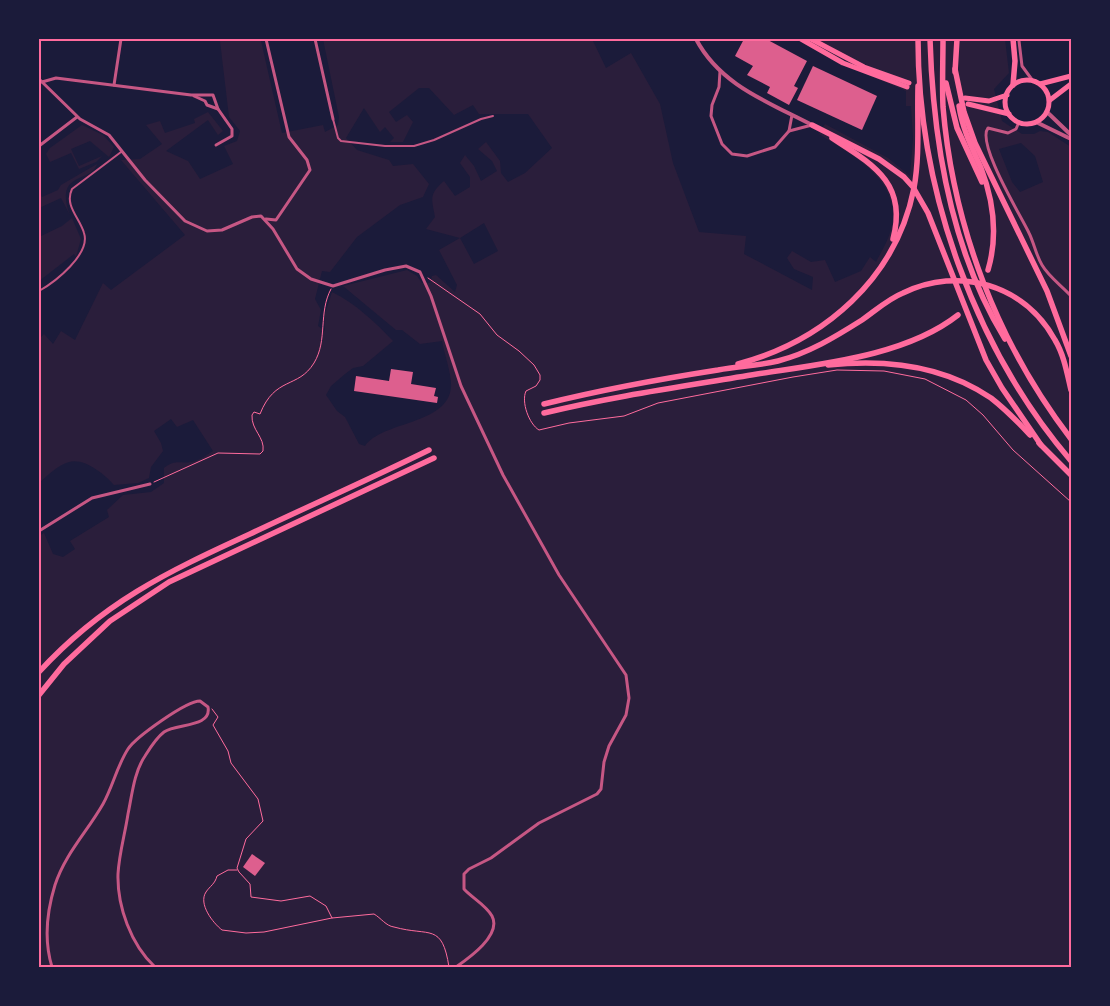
<svg xmlns="http://www.w3.org/2000/svg" width="1110" height="1006" font-family="Barlow,sans-serif">
  <style>
    .green { fill: #2a1e3b; fill-rule: evenodd }
    .building { fill: #dd5f8e }
    .lines { fill: none; stroke-linecap: round; stroke-linejoin: round }
    .path { stroke: #ff6b9d; stroke-width: 1 }
    .service { stroke: #c65784; stroke-width: 2 }
    .minor { stroke: #c65784; stroke-width: 3 }
    .tertiary { stroke: #c65784; stroke-width: 4 }
    .primary { stroke: #ff6b9d; stroke-width: 5 }
    .motorway { stroke: #ff6b9d; stroke-width: 5.5 }
    .neatline { fill: none; stroke: #ff6b9d; stroke-width: 2 }
  </style>
  <rect width="100%" height="100%" fill="#1b1b3a"/>
  <g class="green">
    <path d="M225 39H259L261 41 282 133 323 125 325 132 338 125 339 117 323 39H592L606 68 631 53 660 104 673 163 699 232 746 236 744 254 812 290 813 277 794 269 787 258 792 251 811 262 825 260 835 282 861 271 870 257 876 262C881 252 888 241 891 230 904 181 853 156 819 134L825 124 888 158 910 176 913 138 911 106H906V91L836 61 799 39H1005L1009 73 994 89 1002 121 1022 134H1034L1040 131 1048 132 1071 147V967H39V536L44 533 53 554 63 557 75 549 70 541 109 517 107 510 123 495 151 492 164 483V468C176 459 179 464 191 462 198 461 207 455 213 451L193 420 177 427 171 419 154 431 161 443 163 451 151 467 149 478 138 483 114 485C104 474 85 458 69 462 58 465 47 476 39 483V339L44 334 53 344 61 331 75 340 103 283 111 290 185 235 121 160 140 159 162 144 146 125 160 121 165 133 195 123 194 119 208 112 223 131 218 135 208 120 166 151 188 161 200 179 233 164 224 146 237 141 240 131 229 117 220 41ZM419 88H429L454 115 473 105 479 114H528L552 148 525 173 508 182 501 173 500 161 486 142 478 149 492 161 497 171 481 181 474 166 465 155 460 163 470 177V187L455 196 444 181C428 195 432 199 435 217L426 229 460 238 439 250 457 285 455 292 436 275 432 276 430 283H422L417 276 407 270 343 286 396 330H402L420 344 442 341C444 353 452 375 451 387 448 425 382 421 365 446L359 444 345 417 337 411 326 395 331 386 345 374 353 368 363 366 393 341C376 323 355 303 332 292L324 317 325 331 318 326 321 310 315 299 322 271 330 272 357 237 400 205 423 197 429 184 413 164 393 166 389 160 357 150 346 138 364 108 380 132 385 127 394 138 390 142H403L413 122 407 115 396 122 389 112ZM1021 143 1035 156 1043 182 1020 192 1012 182 999 149ZM484 223 498 251 474 264 460 238Z"/>
    <path d="M82 125 103 135 114 147 109 157 90 141 71 149 79 166 102 156 96 162 79 169 71 153 50 162 46 154 50 148Z"/>
    <path d="M97 164C91 184 54 170 70 215L61 198 39 208V191L42 197 58 190 61 185Z"/>
    <path d="M72 218 81 239 76 257 74 254 39 281V237L62 226Z"/>
  </g>
  <g class="building">
    <path d="M744 39H766L807 61 794 86 798 88 789 105 767 93 770 87 747 75 753 66 735 56Z"/>
    <path d="M813 66 877 96 862 130 797 100Z"/>
    <path d="M391 369 413 372 411 384 436 388 434 396 438 397 437 403 354 391 356 376 389 381Z"/>
    <path d="M252 854 265 863 255 876 243 867Z"/>
  </g>
  <g class="lines">
    <g class="path">
      <path d="M428 278 480 314 497 335 519 351 534 365 540 375V380L536 386 526 391C521 402 529 424 539 430L569 423 624 416 658 403 793 377 837 370 884 371 925 379 966 400 983 415 1013 450 1071 502"/>
      <path d="M154 482 218 453 260 454 263 451C265 437 251 430 252 415L254 412 260 414C275 376 298 389 314 363 328 340 318 313 331 289"/>
      <path d="M212 709 218 717 213 725 228 751 231 763 258 799 263 821 246 839 237 868 239 872 250 884 251 897 281 901 310 896 326 906 332 918 374 914C381 918 386 926 394 927 430 937 442 922 449 967"/>
      <path d="M237 870H228L217 876C215 884 210 886 206 892 198 904 213 923 222 930L246 933 264 932 332 918"/>
    </g>
    <g class="service">
      <path d="M333 119 338 138 341 141 385 146H414L434 140 481 119 493 116"/>
      <path d="M39 291C55 282 91 254 84 233 80 218 64 206 72 189L121 152"/>
    </g>
    <g class="minor">
      <path d="M315 39 333 119"/>
      <path d="M1019 41 1022 66 1033 81"/>
      <path d="M720 71 719 87 712 105 711 116 722 144 732 154 747 156 775 147 789 131 792 115"/>
      <path d="M39 79 80 119 109 135 145 180 185 221 207 231 222 230 252 217 261 216 273 229 297 269 311 279 333 286 385 270 406 266 420 272 431 296 461 386 503 475 559 575 626 675 629 698 626 715 609 746 604 762 601 789 597 794 539 823 491 858 469 869 464 874V889C472 898 486 905 492 916 502 935 469 958 456 967"/>
      <path d="M42 82 56 78 191 95H213L218 109 232 129V136L216 145"/>
      <path d="M114 85 121 39"/>
      <path d="M194 96 205 101 207 105 218 109"/>
      <path d="M1019 122 1016 129 1008 133 988 128C976 143 1021 216 1029 233 1034 243 1036 255 1042 265 1049 277 1062 286 1071 296"/>
      <path d="M789 131 812 125"/>
      <path d="M39 146 77 117"/>
      <path d="M266 219 276 220 310 170 307 160 289 137 266 39"/>
      <path d="M39 531 92 498 150 484"/>
      <path d="M52 967C44 941 47 911 55 885 65 854 87 832 103 804 113 786 117 766 128 749 136 737 186 701 200 701L208 707C212 728 176 723 164 732 156 738 150 748 145 756 134 772 132 795 128 814 125 834 119 854 118 874 117 906 131 945 155 967"/>
    </g>
    <g class="tertiary">
      <path d="M696 39C720 85 768 102 812 125"/>
      <path d="M1047 112 1071 135"/>
      <path d="M1036 122 1071 139"/>
    </g>
    <g class="primary">
      <path d="M801 39 843 63 907 87"/>
      <path d="M811 39 864 67 909 83"/>
      <circle cx="1027" cy="102" r="22"/>
      <path d="M1040 84 1071 76"/>
      <path d="M965 98 989 101 1007 95"/>
      <path d="M1050 100 1071 84"/>
      <path d="M968 104 1009 114"/>
    </g>
    <g class="motorway">
      <path d="M918 39C918 189 974 347 1071 461"/>
      <path d="M930 39C933 141 951 251 1005 339"/>
      <path d="M943 39C943 61 942 85 943 107 953 227 998 344 1071 439"/>
      <path d="M1013 39 1015 61 1013 85"/>
      <path d="M955 69 964 112 975 143 1047 291 1071 356"/>
      <path d="M955 72 957 39"/>
      <path d="M946 83 957 128 982 182"/>
      <path d="M959 106C962 128 972 148 981 168 994 202 998 236 988 270"/>
      <path d="M812 125 879 159 904 177 913 187 928 213 986 360 1002 388 1041 445"/>
      <path d="M832 138C872 164 908 183 893 239"/>
      <path d="M738 364C824 341 896 279 914 188 920 155 917 120 918 86"/>
      <path d="M828 365C884 359 943 365 991 398 1005 409 1018 422 1030 435"/>
      <path d="M544 404C601 390 660 379 718 370 738 366 758 366 778 361 809 353 835 337 862 320 875 311 888 299 903 293 959 266 1024 284 1055 340 1064 355 1067 373 1071 390"/>
      <path d="M544 413C614 396 686 386 757 374 821 364 906 356 958 315"/>
      <path d="M1039 443 1071 475"/>
      <path d="M39 672C102 603 167 572 250 534 309 506 370 479 429 450"/>
      <path d="M39 695 64 664 110 621 169 582 434 458"/>
    </g>
  </g>
  <rect width="1110" height="1006" fill="none" stroke="#1b1b3a" stroke-width="80"/>
  <rect x="40" y="40" width="1030" height="926" class="neatline"/>
</svg>
